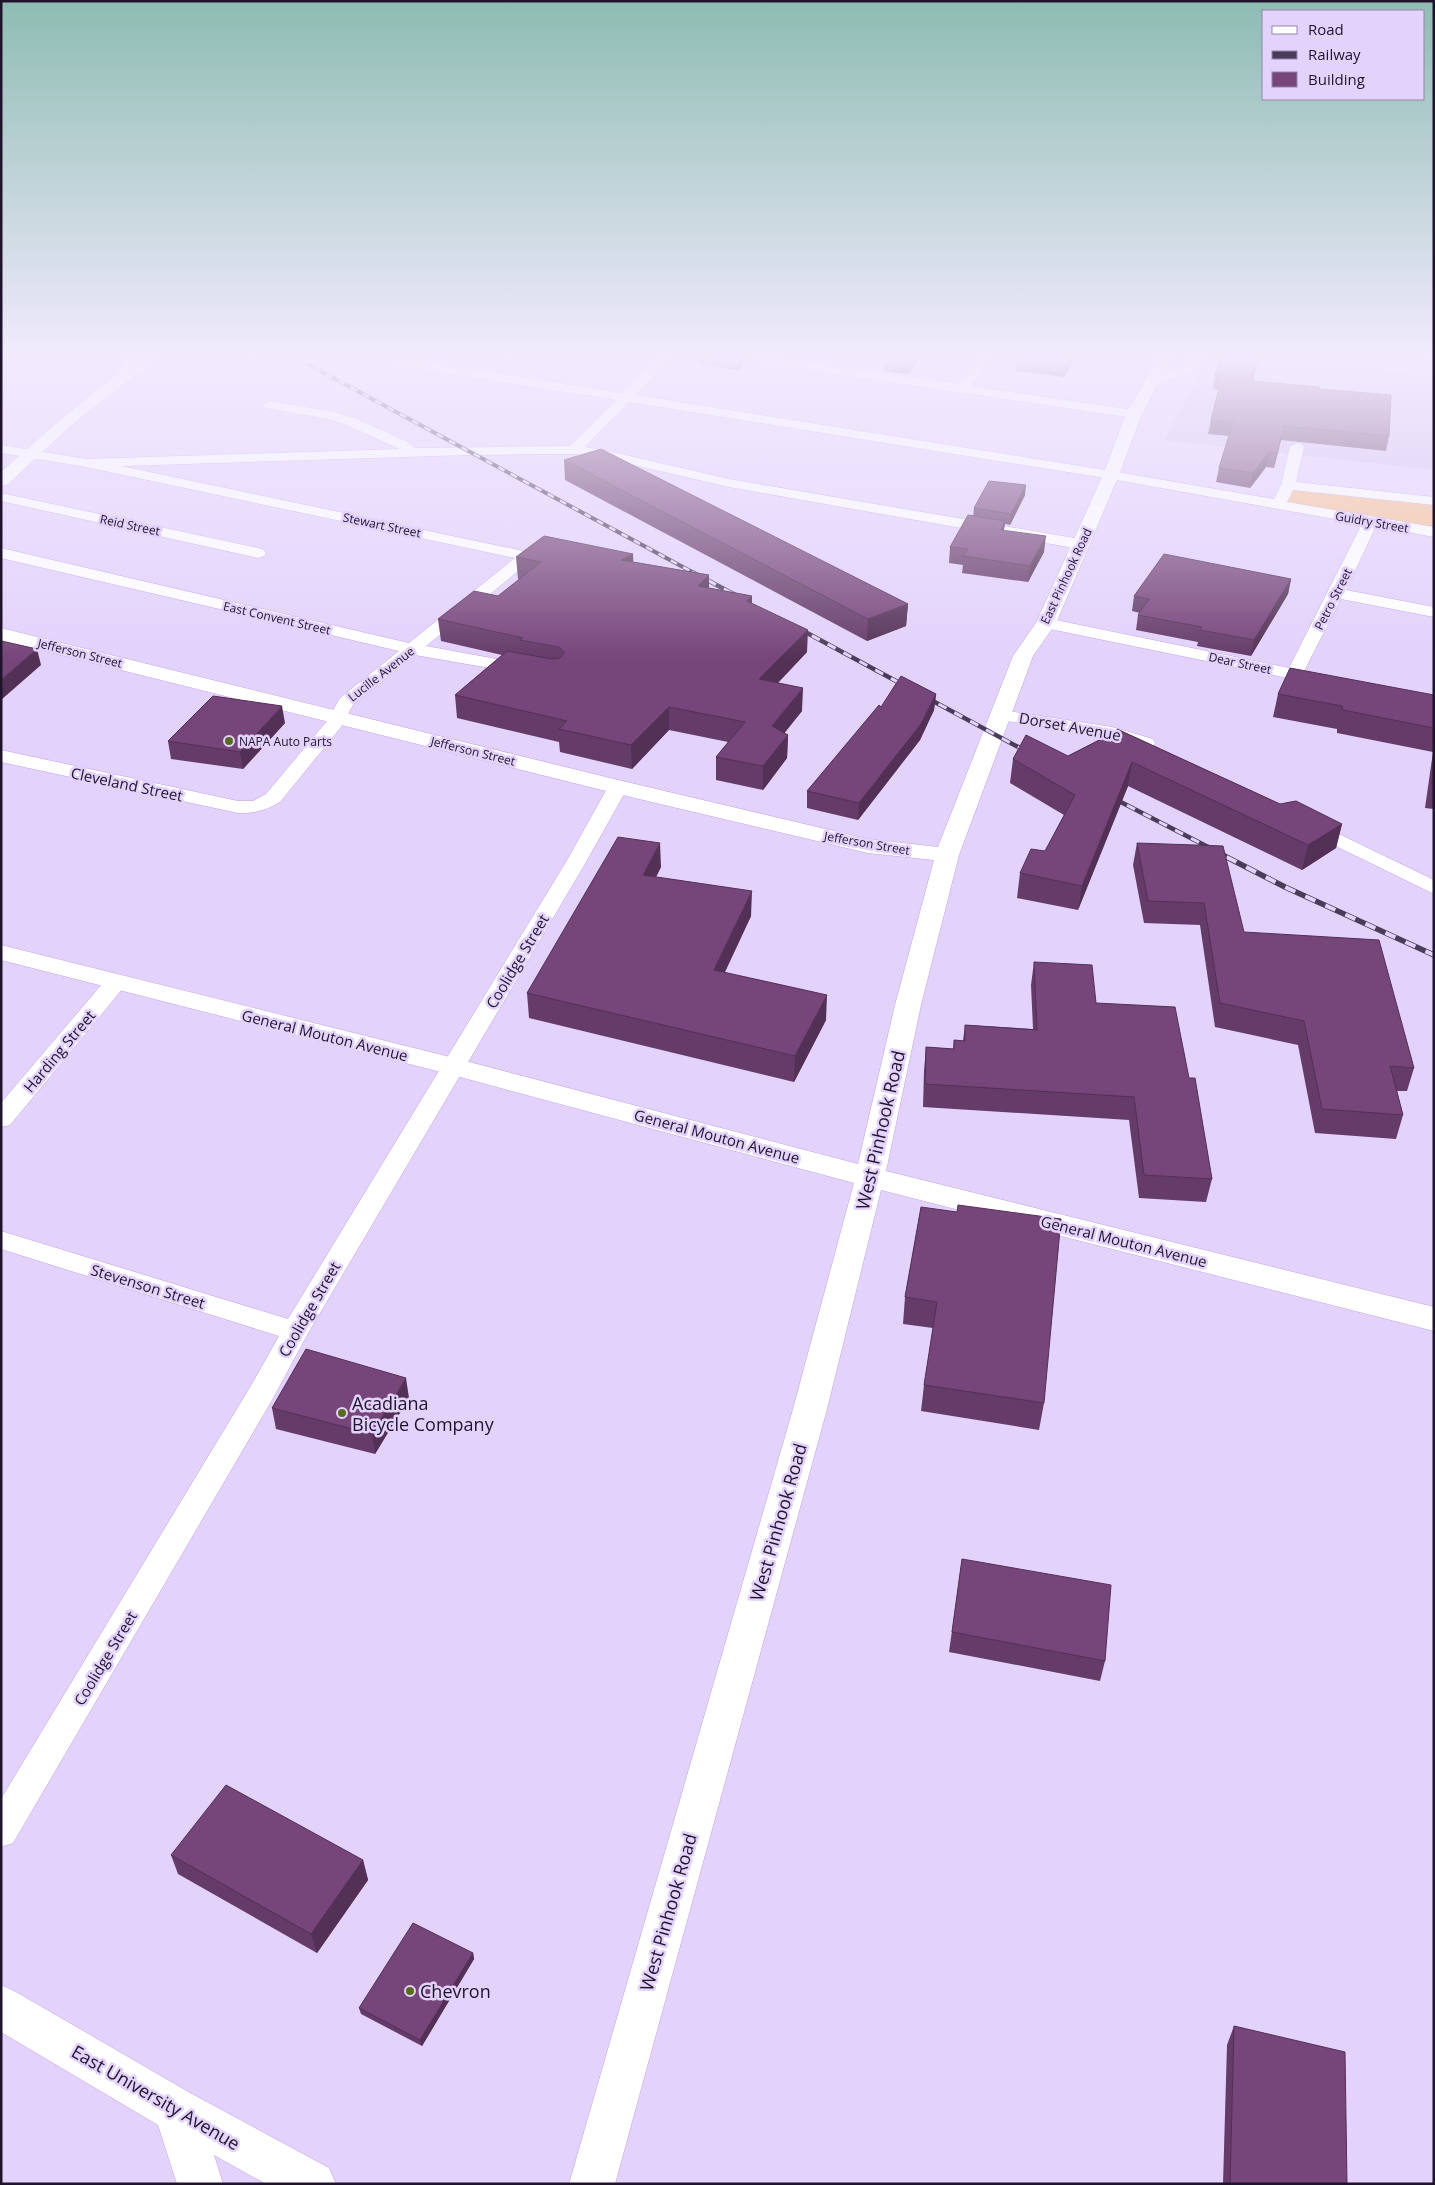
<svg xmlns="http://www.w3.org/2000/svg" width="1435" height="2185" font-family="'Open Sans',sans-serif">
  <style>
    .built { fill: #d5c3f0 }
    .green { fill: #f6c190 }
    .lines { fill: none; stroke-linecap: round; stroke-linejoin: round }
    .street-casing { stroke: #c0a3e7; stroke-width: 1 }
    .secondary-casing { stroke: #c0a3e7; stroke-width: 1 }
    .highway-casing { stroke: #c0a3e7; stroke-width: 1 }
    .street { fill: #fff; fill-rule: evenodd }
    .secondary { fill: #fff; fill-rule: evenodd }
    .highway { fill: #fff; fill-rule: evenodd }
    .rail-far2-casing { stroke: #4a3d5a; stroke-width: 4 }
    .rail-far1-casing { stroke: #4a3d5a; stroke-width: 4.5 }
    .rail-casing { stroke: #4a3d5a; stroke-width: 5.5 }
    .rail-far2 { stroke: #e3d2fc; stroke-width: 2.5; stroke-dasharray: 7; stroke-linecap: butt }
    .rail-far1 { stroke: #e3d2fc; stroke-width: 3; stroke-dasharray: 9; stroke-linecap: butt }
    .rail { stroke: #e3d2fc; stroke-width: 4; stroke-dasharray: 11; stroke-linecap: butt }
    .wall { fill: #653b69 }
    .shaded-wall { fill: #533055 }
    .building { fill: #76457a; stroke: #533055 }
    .poi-dot { fill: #576d1d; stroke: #e3d2fc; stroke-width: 2 }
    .labels { text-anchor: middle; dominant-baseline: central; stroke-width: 5; stroke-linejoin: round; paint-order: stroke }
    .far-street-label { font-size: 12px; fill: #20142d; stroke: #e3d2fc }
    .far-poi-label { font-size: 12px; fill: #20142d; stroke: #e3d2fc; text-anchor: start }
    .street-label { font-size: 15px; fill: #20142d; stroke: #e3d2fc }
    .near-street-label { font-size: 18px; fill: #20142d; stroke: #e3d2fc }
    .near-poi-label { font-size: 18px; fill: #20142d; stroke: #e3d2fc; text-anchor: start }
  </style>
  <rect width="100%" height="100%" fill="#e3d2fc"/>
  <path class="built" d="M1215 354H1273L1434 377V470L1164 440 1206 363Z"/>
  <path class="green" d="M1293 488 1434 504V526L1433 527 1288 503Z"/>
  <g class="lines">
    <g class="street-casing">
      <g id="street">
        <path d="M129 354H141L123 383H113L112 380Z"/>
        <path d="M663 354H676L636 395 1111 471 1274 499 1281 485 1290 447 1297 443 1302 444 1304 447 1296 482 1434 497V505L1293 490 1287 502 1434 527V537L1376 526 1346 590 1434 607V617L1341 599 1304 671 1324 675 1327 679 1324 683 1318 684 1040 627 1038 623 1040 619 1046 618 1289 668 1362 524 1111 479 629 402 585 447 608 451 729 479 1080 539 1085 541 1088 544 1085 547 1080 549 729 487 608 459 574 454 468 455 121 466 533 553 535 556 533 559 426 646 524 664 530 665 533 669 530 673 524 674 415 655 353 705 341 727 280 802C267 810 253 814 238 813L1 762V750L238 801H253L266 794 327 721 340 698 399 651 1 558V548L409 643 515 558 86 467 1 453V445L86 459 399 449 347 425 328 419 265 408 263 405 270 401 335 412 357 419 408 442 415 448 570 446 616 400 426 370 392 367 386 363 392 359 426 362 623 393Z"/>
        <path d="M720 354H752L959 384 981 354H993L971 386 1134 410 1141 414 1134 418 726 358Z"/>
        <path d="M1 493 258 548 264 550 266 553 264 556 258 558 1 501Z"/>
        <path d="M1001 710 1112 727 1153 739 1155 743 1153 747 1146 749 1109 737 995 719 992 715 995 711Z"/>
        <path d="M618 781 625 783 628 787 586 862 307 1335 272 1400 13 1843 1 1847V1799L252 1384 279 1336 1 1249V1231L288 1319 566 862 608 787 611 783Z"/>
        <path d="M1310 820 1434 880V894L1303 830 1300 826 1303 822Z"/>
        <path d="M116 975 124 977 127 982 124 987 10 1125 1 1127V1103L108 977Z"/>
      </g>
    </g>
    <g class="secondary-casing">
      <g id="secondary">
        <path d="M146 354H163L75 422 7 485 1 486V472C48 430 94 389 146 354Z"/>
        <path d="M1160 354H1174L1142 414 1119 475 1056 623 1033 656 959 855 921 1005 886 1171 1434 1307V1331L881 1190 827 1409 615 2184H569L793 1409 854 1183 449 1074 1 960V945L454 1058 858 1164 895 1005 934 860 868 853 618 794 1 640V628L618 780 868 839 938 847 1013 656 1036 623 1103 475 1126 414Z"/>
        <path d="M1 1985 16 1992 192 2094 329 2168 336 2184H266L214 2155 223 2184H177L158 2125 1 2032Z"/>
      </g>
    </g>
    <g class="highway-casing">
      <g id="highway">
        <path d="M1193 354H1208L1194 371 1153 385 1148 383 1145 380 1148 377 1184 365Z"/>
        <path d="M1411 354H1434V360L1413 357Z"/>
      </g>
    </g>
    <use href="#street" class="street"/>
    <use href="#secondary" class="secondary"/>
    <use href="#highway" class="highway"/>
    <g class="rail-far2-casing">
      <path id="rail-far2" d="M289 354 694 573"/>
    </g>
    <g class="rail-far1-casing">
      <g id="rail-far1">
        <path d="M692 572 743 599"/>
        <path d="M796 627 1031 754"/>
        <path d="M1111 797 1210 848"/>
      </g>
    </g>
    <g class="rail-casing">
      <path id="rail" d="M1207 847 1285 887 1434 955"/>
    </g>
    <use href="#rail-far2" class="rail-far2"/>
    <use href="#rail-far1" class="rail-far1"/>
    <use href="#rail" class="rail"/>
  </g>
  <g class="wall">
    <path d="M685 354H733L745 356V363L738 370 701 365V363L686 361Z"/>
    <path d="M887 354H924L923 355 908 374 884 371V357Z"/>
    <path d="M1023 354H1078L1064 377 1016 371 1017 359Z"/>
    <path d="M1256 370 1253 381 1319 389 1389 436 1386 451 1281 440 1274 468 1266 467 1250 488 1216 482 1219 468 1229 436 1208 434 1211 420 1219 390 1213 389 1215 375Z"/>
    <path d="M564 460 908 604 906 626 867 641 565 480Z"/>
    <path d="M1025 495 1010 525 1005 524 1004 530 1044 552 1028 582 962 573 963 565 949 563 950 547 973 516 974 508Z"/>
    <path d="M516 557 634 562 709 575V588L752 596V603L807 652 778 683 802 711 784 733 788 735 787 758 763 790 716 780V757L728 742 669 730 632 769 560 752 559 742 457 718 455 695 502 655 441 641 438 619 498 596 520 579H518Z"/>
    <path d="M1291 579 1288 594 1251 656 1197 646 1198 642 1136 630 1138 615 1140 613 1132 611 1134 596Z"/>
    <path d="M936 694 934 710 920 740 858 820 807 808V791L881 707Z"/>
    <path d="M1278 694 1434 695V809L1425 808 1433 752 1337 733V729L1273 717Z"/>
    <path d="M285 723 243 769 171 759 168 741Z"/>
    <path d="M1117 729 1280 804 1342 824 1336 848 1302 870 1128 786 1078 910 1017 898 1020 873 1045 851 1064 815 1010 783 1013 759 1068 756 1116 731Z"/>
    <path d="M1137 843 1244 932 1414 1068 1407 1091H1397L1403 1115 1396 1139 1315 1133 1298 1045 1215 1027 1200 925 1144 923 1133 865Z"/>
    <path d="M661 867 656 877 751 916 725 972 826 1020 794 1082 529 1018 527 993Z"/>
    <path d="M1034 962 1096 1003 1189 1078 1212 1179 1206 1202 1139 1198 1129 1120 923 1107 924 1071 926 1047 953 1049 954 1040 963 1041 965 1025 1033 1029 1031 985Z"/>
    <path d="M921 1207 1044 1403 1039 1430 921 1411 924 1385 933 1328 903 1324 905 1297Z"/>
    <path d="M409 1398 375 1454 276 1429 272 1408Z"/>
    <path d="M962 1559 1105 1661 1100 1681 949 1652Z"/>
    <path d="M171 1855 363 1860 368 1880 317 1953 178 1874Z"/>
    <path d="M473 1953 474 1959 422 2046 361 2014 359 2008Z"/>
    <path d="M1234 2026 1347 2184H1223L1227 2045Z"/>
  </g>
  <g class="shaded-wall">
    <path d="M914 354H924L923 355 908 374 909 360Z"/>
    <path d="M1072 354H1078L1064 377 1066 364Z"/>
    <path d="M745 356V363L738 370V363Z"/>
    <path d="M1258 356 1256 370 1249 395 1252 381Z"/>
    <path d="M1284 426 1281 440 1274 468 1277 453Z"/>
    <path d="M1269 452 1266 467 1250 488 1253 473Z"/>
    <path d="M1026 485 1025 495 1010 525 1011 514Z"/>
    <path d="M1005 521 1003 537 1001 530Z"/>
    <path d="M1046 536 1044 552 1028 582 1030 566Z"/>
    <path d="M633 554 634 575 621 560Z"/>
    <path d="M709 575V597L698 586Z"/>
    <path d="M1291 579 1288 594 1251 656 1254 640Z"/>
    <path d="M752 596 751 618 747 601Z"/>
    <path d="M908 604 906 626 867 641 868 619Z"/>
    <path d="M808 630 807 652 759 702V679Z"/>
    <path d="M37 649 41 665 1 700V680Z"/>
    <path d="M803 688 802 711 771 750 772 726Z"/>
    <path d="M936 694 934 710 920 740 858 820 859 803Z"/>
    <path d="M282 706 285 723 243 769 240 752Z"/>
    <path d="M669 707V730L632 769 631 745Z"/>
    <path d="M788 735 787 758 763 790V766Z"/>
    <path d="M1132 762 1128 786 1078 910 1082 886Z"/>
    <path d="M1342 824 1336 848 1302 870 1308 845Z"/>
    <path d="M660 843 661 867 644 900 643 875Z"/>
    <path d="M752 891 751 916 714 995V970Z"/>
    <path d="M827 995 826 1020 794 1082 795 1056Z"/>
    <path d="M406 1378 409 1398 375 1454 372 1434Z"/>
    <path d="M363 1860 368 1880 317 1953 311 1934Z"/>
    <path d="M473 1953 474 1959 422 2046 420 2040Z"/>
  </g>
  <g class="building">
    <path d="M686 354H733L745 356 738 363 701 358 703 356Z"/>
    <path d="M887 354H914L909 360 884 357Z"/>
    <path d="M1023 354H1072L1066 364 1017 359Z"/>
    <path d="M1222 354H1238L1258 356 1252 381 1319 387V389L1391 395 1389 436 1284 426 1277 453 1269 452 1253 473 1219 468 1233 422 1211 420 1222 376 1215 375Z"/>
    <path d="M601 449 908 604 868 619 564 460Z"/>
    <path d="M989 481 1026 485 1011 514 974 508Z"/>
    <path d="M968 515 1005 521 1001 530 1046 536 1030 566 963 556 968 549 950 547Z"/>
    <path d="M544 536 633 554 621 560 709 575 698 586 752 596 747 601 808 630 759 679 803 688 772 726 788 735 763 766 716 757 745 722 669 707 631 745 559 729 567 721 455 695 507 651 552 659 560 658 564 652 559 647 520 640 523 638 438 619 474 591 498 596 541 562 516 557Z"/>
    <path d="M1164 554 1291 579 1254 640 1200 630 1202 627 1138 615 1149 599 1134 596Z"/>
    <path d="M1 641 37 649 1 680Z"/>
    <path d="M1290 668 1434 695V728L1343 710 1342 706 1278 694Z"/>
    <path d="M901 676 936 694 921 724 859 803 807 791 879 705 881 707Z"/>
    <path d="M213 696 282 706 240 752 168 741Z"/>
    <path d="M1117 729 1280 804 1296 801 1342 824 1308 845 1132 762 1082 886 1020 873 1031 849 1045 851 1075 795 1013 759 1026 735 1068 756 1117 731Z"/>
    <path d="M1434 771V785L1432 784Z"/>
    <path d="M618 837 660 843 643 875 752 891 714 970 827 995 795 1056 527 993Z"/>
    <path d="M1137 843 1223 846 1244 932 1379 940 1414 1068 1390 1066 1403 1115 1322 1109 1304 1021 1220 1003 1204 903 1148 901Z"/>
    <path d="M1034 962 1092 965 1096 1003 1175 1007 1189 1078H1195L1212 1179 1144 1175 1134 1097 925 1084 926 1047 954 1049V1040L965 1041V1025L1037 1030Z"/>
    <path d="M958 1205 1061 1219 1044 1403 924 1385 937 1302 905 1297 921 1207 957 1212Z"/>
    <path d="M306 1349 406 1378 372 1434 272 1408Z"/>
    <path d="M962 1559 1111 1585 1105 1661 952 1632Z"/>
    <path d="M226 1785 363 1860 311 1934 171 1855Z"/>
    <path d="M413 1923 473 1953 420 2040 359 2008Z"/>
    <path d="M1234 2026 1345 2052 1347 2184H1230Z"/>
  </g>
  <linearGradient id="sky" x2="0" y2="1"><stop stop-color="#8dbcb2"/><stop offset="0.54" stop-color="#f2ebfe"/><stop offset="1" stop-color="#f2ebfe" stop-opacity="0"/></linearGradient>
  <rect width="1435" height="660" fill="url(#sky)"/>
  <g class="poi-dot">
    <circle cx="229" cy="741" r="5"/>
    <circle cx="342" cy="1413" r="5"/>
    <circle cx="410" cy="1991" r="5"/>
  </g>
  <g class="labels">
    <g class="far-street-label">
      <text transform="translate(1372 522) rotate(10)">Guidry Street</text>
      <text transform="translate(130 525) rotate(12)">Reid Street</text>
      <text transform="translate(382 525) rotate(12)">Stewart Street</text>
      <text transform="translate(1066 576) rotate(-65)">East Pinhook Road</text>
      <text transform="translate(1333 599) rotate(-63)">Petro Street</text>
      <text transform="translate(277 618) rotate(13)">East Convent Street</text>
      <text transform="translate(80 653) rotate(14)">Jefferson Street</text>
      <text transform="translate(1240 663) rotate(12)">Dear Street</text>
      <text transform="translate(381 674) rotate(-38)">Lucille Avenue</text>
      <text transform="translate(473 751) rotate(14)">Jefferson Street</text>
      <text transform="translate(867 843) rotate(10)">Jefferson Street</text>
    </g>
    <g class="far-poi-label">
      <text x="239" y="741">NAPA Auto Parts</text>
    </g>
    <g class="street-label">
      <text transform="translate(1070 726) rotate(10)">Dorset Avenue</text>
      <text transform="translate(127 784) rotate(12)">Cleveland Street</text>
      <text transform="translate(517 961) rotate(-59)">Coolidge Street</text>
      <text transform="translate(325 1035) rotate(14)">General Mouton Avenue</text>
      <text transform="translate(59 1051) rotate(-50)">Harding Street</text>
      <text transform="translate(717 1136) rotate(15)">General Mouton Avenue</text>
      <text transform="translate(1124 1241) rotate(14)">General Mouton Avenue</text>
      <text transform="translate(148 1286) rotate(17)">Stevenson Street</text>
      <text transform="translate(309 1309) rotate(-60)">Coolidge Street</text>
      <text transform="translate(105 1658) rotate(-59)">Coolidge Street</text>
    </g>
    <g class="near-street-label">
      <text transform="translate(880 1130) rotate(-77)">West Pinhook Road</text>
      <text transform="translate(778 1522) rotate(-74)">West Pinhook Road</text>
      <text transform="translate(668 1912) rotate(-74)">West Pinhook Road</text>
      <text transform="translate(156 2097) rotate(30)">East University Avenue</text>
    </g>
    <g class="near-poi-label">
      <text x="352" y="1403">Acadiana<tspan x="352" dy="21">Bicycle Company</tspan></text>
      <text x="420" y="1991">Chevron</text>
    </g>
  </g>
  <rect width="1435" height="2185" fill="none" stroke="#20142d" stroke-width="5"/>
  <rect x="1262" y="10" width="162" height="90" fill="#e3d2fc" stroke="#9586a9"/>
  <rect x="1272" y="26" width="25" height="8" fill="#ffffff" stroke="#9586a9"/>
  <text x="1308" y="35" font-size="15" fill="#20142d">Road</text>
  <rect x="1272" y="51" width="25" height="8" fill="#4a3d5a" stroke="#9586a9"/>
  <text x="1308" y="60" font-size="15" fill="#20142d">Railway</text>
  <rect x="1272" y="72" width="25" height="15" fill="#76457a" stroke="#9586a9"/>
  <text x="1308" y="85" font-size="15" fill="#20142d">Building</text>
</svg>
